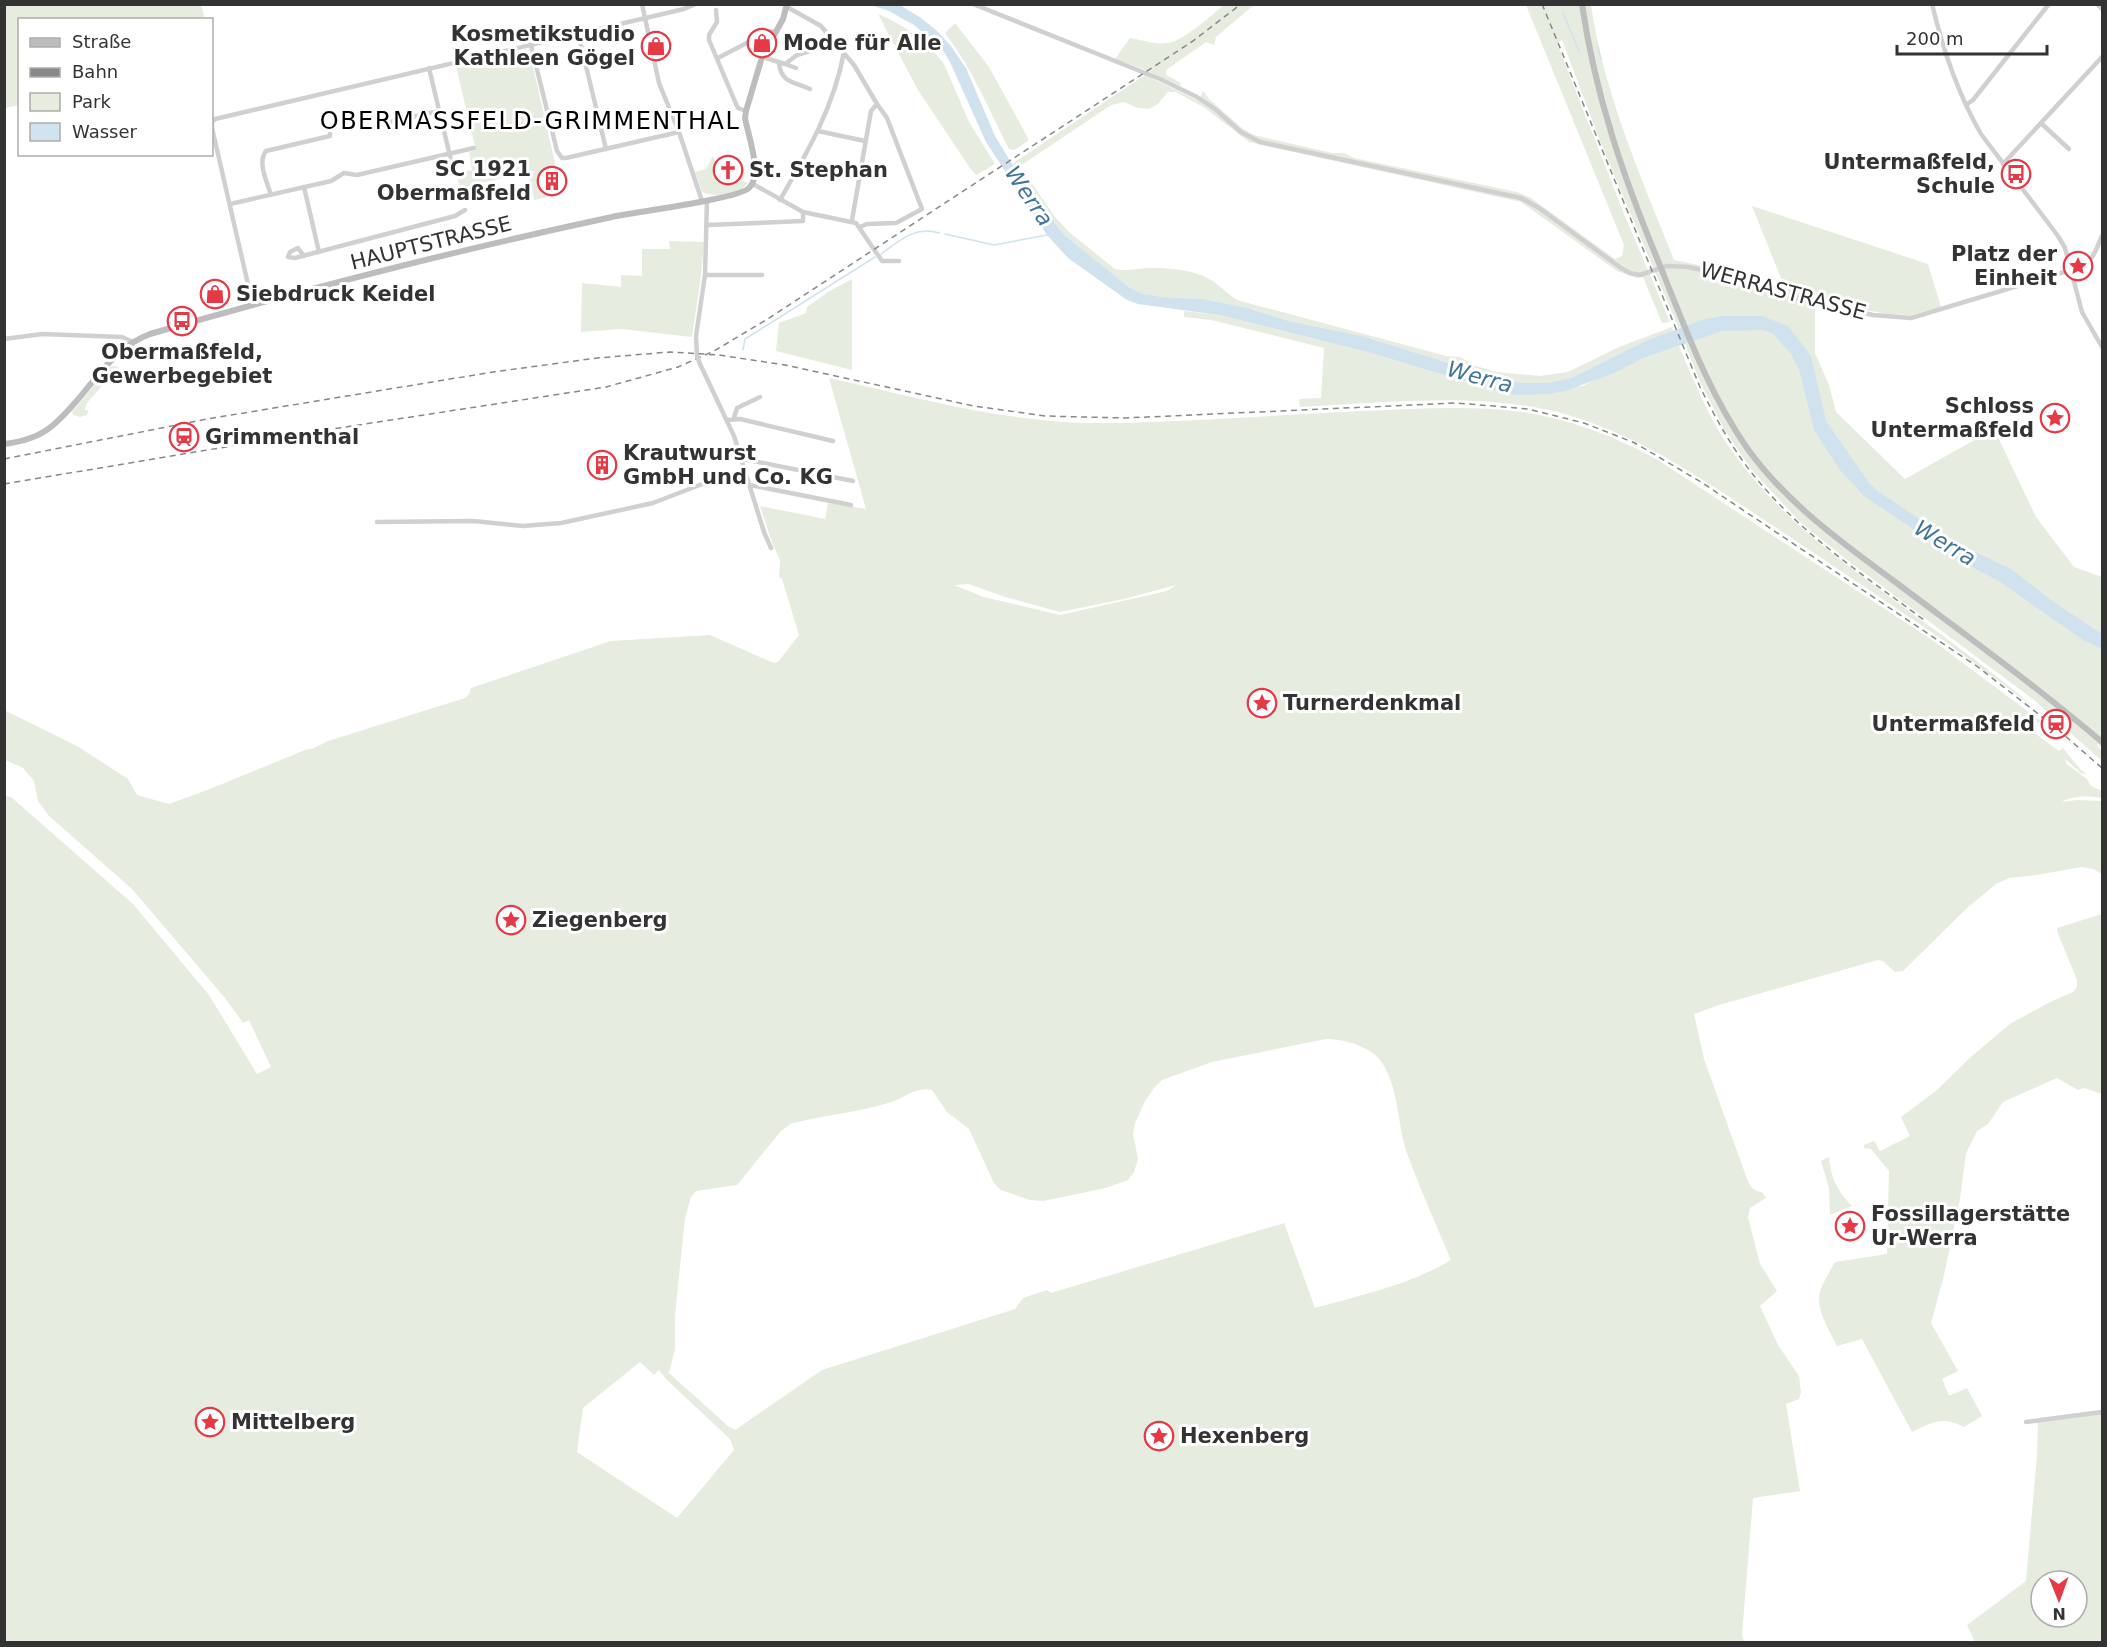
<svg xmlns="http://www.w3.org/2000/svg" width="2107" height="1647" font-family="'DejaVu Sans',sans-serif">
  <style>
    .green { fill: #e6ecdf; fill-rule: evenodd }
    .water { fill: #cfe2ee }
    .lines { fill: none; stroke-linecap: round; stroke-linejoin: round }
    .stream { stroke: #cfe2ee; stroke-width: 1.5 }
    .minor { stroke: #d0d0d0; stroke-width: 4.5 }
    .secondary { stroke: #bdbdbd; stroke-width: 6 }
    .rail { stroke: #888; stroke-width: 1.5; stroke-dasharray: 6 4.5; stroke-linecap: butt }
    .minor-bridge { stroke: #d0d0d0; stroke-width: 4.5 }
    .secondary-bridge { stroke: #bdbdbd; stroke-width: 6 }
    .labels { text-anchor: middle; dominant-baseline: central; stroke-width: 6; stroke-linejoin: round; paint-order: stroke }
    .poi-label { font-size: 21px; font-weight: bold; fill: #333; stroke: #fff; text-anchor: start }
    .street-label { font-size: 21px; fill: #333; stroke: #fff }
    .water-label { font-size: 22px; font-style: italic; fill: #3f7597; stroke: #fff }
    .quarter-label { font-size: 24px; letter-spacing: 1.5px; fill: #000; stroke: #fff }
  </style>
  <rect width="100%" height="100%" fill="#fff"/>
  <g class="green">
    <path d="M4 5H201L205 19 20 20 19 105 5 108Z"/>
    <path d="M1224 5H1254L1216 37 1214 45 1206 42 1166 70V75L1181 83 1180 86 1143 69 1115 59 1130 38C1142 40 1156 45 1168 43 1183 41 1212 15 1224 5Z"/>
    <path d="M1526 5H1591C1604 94 1641 177 1674 260L1718 269 1787 293 1752 206 1928 264 1941 307 1911 315 1887 314 1815 300V353L1829 385 1836 412 1905 479 1994 429 2036 517 2074 567 2102 577V748L2098 744 2097 745 2102 751V761L2034 700 1842 556 1799 521 1751 469 1724 429 1701 384 1685 344 1694 340 1687 325 1679 329 1602 146 1562 40 1557 43 1624 214 1670 322 1662 323 1643 277 1637 278 1617 271 1521 202 1249 142 1205 108 1176 92H1168L1158 104 1149 109 1138 108 1124 102 1111 105 1020 166 1055 217 1069 232 1115 269C1128 272 1139 268 1152 268 1172 268 1194 270 1211 280 1220 286 1228 294 1237 300L1446 356 1460 357 1476 366 1496 372 1540 376 1568 372 1619 347 1672 327 1673 331 1645 341 1571 378 1547 383H1522L1494 377 1362 336 1289 321 1244 307 1203 299 1163 297 1143 294 1129 287 1063 234 1012 164 1145 75 1199 101 1203 91 1209 99 1243 129 1254 135 1332 153H1344L1354 158 1517 192 1531 198 1615 259 1622 256 1624 245Z"/>
    <path d="M878 14C904 25 927 41 944 64L969 122 995 164 976 175 970 168 918 90Z"/>
    <path d="M955 23 989 67 1028 138V141L1014 150 1009 149C989 110 972 68 945 33Z"/>
    <path d="M513 54 531 58 562 194 534 200 528 172 460 188 456 173 472 170 469 152 476 150 456 66Z"/>
    <path d="M713 156 716 164 731 158 733 163 721 167 719 169 721 176 738 171 735 163 738 160 740 164 742 163 745 174 743 181 748 183C739 195 716 198 702 192L695 172 706 169Z"/>
    <path d="M669 241 704 242 701 276 692 337 622 329 581 332 582 283 621 287V275L642 276V249H670Z"/>
    <path d="M852 279V370L776 351 779 323 806 313 807 307 828 292Z"/>
    <path d="M1184 311 1219 315 1371 353 1497 391 1582 386 1644 358 1679 346C1693 379 1707 414 1727 444 1770 507 1821 546 1882 591 1933 629 1986 666 2034 707 2003 685 1973 662 1943 640 1889 603 1835 567 1781 531 1706 482 1633 428 1544 409 1465 393 1380 403 1300 407L1299 399 1321 398 1324 348 1211 320 1184 317Z"/>
    <path d="M115 366 118 367 119 371 118 373 115 371 86 404 85 410H88L87 415 80 417 73 415 72 412 110 367Z"/>
    <path d="M829 378C916 397 1002 422 1092 423 1183 423 1273 415 1364 411 1416 409 1469 405 1522 412 1570 419 1616 437 1658 460L1932 640 2041 721 2038 723 2033 721 2029 729 2059 751 2063 748 2081 770 2088 775 2081 773 2065 759 2067 764 2087 779 2091 786 2102 791V798C2090 796 2072 795 2062 802L2077 800 2102 801V874L2093 869 2081 867 2037 875 2009 878 1996 884 1967 908 1903 971 1895 972 1883 961 1878 960 1719 1005 1694 1014 1704 1059 1747 1179C1750 1187 1753 1191 1762 1192L1766 1198 1750 1208 1748 1217 1760 1264 1777 1291 1760 1306 1778 1345 1799 1376 1801 1392 1799 1399 1786 1404 1800 1491 1753 1498 1742 1635 1744 1642H5V796L11 797 133 904 209 995 257 1074 271 1067 249 1020 243 1023 225 998 132 889 49 816 38 801 34 781 23 768 5 760 4 710 77 746 128 779 137 795 169 804 210 789 305 750 314 748 328 741 465 698 469 694 471 688 611 641 710 635 774 663 778 662 799 635 782 579 779 577 780 560 773 545 760 506 825 519 828 503 866 509ZM969 584 1005 597 1060 612 1124 599 1176 585 1167 591 1060 615 984 597 954 585ZM1326 1039C1343 1039 1369 1046 1380 1060 1399 1085 1397 1124 1407 1153 1420 1189 1436 1224 1451 1260 1410 1285 1361 1295 1315 1308L1284 1223 1051 1293 1047 1290 1023 1298 1015 1309 822 1370 735 1430 728 1426 669 1373 675 1349V1315L685 1218 691 1197 696 1191 737 1185 781 1131 790 1124C822 1115 856 1113 888 1103 904 1099 915 1086 932 1090L947 1112 969 1129 994 1183 1001 1190 1030 1200 1043 1201 1106 1188 1128 1180 1134 1172 1138 1159 1133 1134 1135 1123 1145 1101 1154 1088 1162 1080 1212 1062ZM640 1362 654 1375 659 1370 667 1380 730 1439 734 1450 677 1518 577 1452 583 1408Z"/>
    <path d="M2102 914V1094L2084 1088 2078 1090 2057 1078 2003 1102 1988 1124 1977 1131 1966 1153 1960 1199 1944 1275 1931 1323 1958 1371 1942 1379 1949 1396 1967 1388 1982 1416 1964 1427C1942 1416 1933 1422 1912 1432L1862 1339 1837 1346C1830 1331 1815 1309 1820 1292 1823 1282 1830 1271 1835 1262L1887 1254 1889 1171 1871 1149 1864 1148V1145L1874 1141 1880 1151 1910 1136 1901 1117 1937 1090 1973 1055 2010 1024 2050 1002 2073 992 2077 987V980L2057 931V928Z"/>
    <path d="M1829 1157C1831 1179 1837 1190 1852 1206L1830 1215 1829 1188 1821 1161Z"/>
    <path d="M2102 1410V1642H1975L1967 1625 2026 1581 2037 1455 2038 1418ZM2041 1581H2077V1617H2041Z"/>
  </g>
  <path class="water" d="M871 5H900L921 18 936 30 951 46 966 68 995 136 1012 164 1063 234 1129 287 1143 294 1163 297 1203 299 1244 307 1289 321 1362 336 1494 377 1522 383H1547L1571 378 1645 341 1702 320 1721 316H1762L1788 326 1811 356 1826 421 1870 484 1879 492 1954 542 2011 569 2055 603 2102 634V649L2083 640 1999 581 1944 553 1927 538 1865 497 1840 470 1814 430 1799 369 1791 354 1773 334 1764 330 1722 331 1644 358 1612 374 1565 391 1547 394 1516 395 1497 391 1371 353 1219 315 1138 304 1127 300 1068 258 1047 235 986 142 950 62 942 49 914 25 889 11Z"/>
  <g class="lines">
    <g class="stream">
      <path d="M1563 13 1579 51"/>
      <path d="M1598 47 1601 59"/>
      <path d="M945 234 994 245 1047 235"/>
      <path d="M881 254C899 241 916 225 939 233"/>
      <path d="M743 350 745 339 875 257"/>
    </g>
    <g class="minor">
      <path d="M642 4 659 83 679 132 702 201"/>
      <path d="M973 4 1160 79 1197 97 1215 109 1241 132 1260 142 1521 198 1539 208 1621 268 1630 273 1640 275 1667 266 1688 267 1717 273 1788 296 1873 315 1911 318 2081 267C2093 262 2097 247 2102 236"/>
      <path d="M1932 4C1943 50 1958 94 1981 134L2058 236 2065 248 2082 312 2102 347"/>
      <path d="M2097 4 2102 9"/>
      <path d="M787 7 821 26 854 65 877 104 887 118 922 209 896 223 867 224 860 227"/>
      <path d="M716 10 717 22 709 35V40L736 104 738 108 746 111"/>
      <path d="M578 33 606 149"/>
      <path d="M531 45 557 151 562 158H566L679 132"/>
      <path d="M762 57 785 64 797 55 816 49"/>
      <path d="M718 58 768 32 777 31"/>
      <path d="M779 63C781 83 794 82 810 89"/>
      <path d="M785 64 796 68"/>
      <path d="M429 68 454 173"/>
      <path d="M1966 105 1973 100 2049 4"/>
      <path d="M377 123V125L439 111"/>
      <path d="M2042 124 2069 149"/>
      <path d="M818 131 865 141"/>
      <path d="M2003 164 2102 57"/>
      <path d="M753 184 803 212 856 223 882 261H899"/>
      <path d="M304 187 319 252"/>
      <path d="M271 195C267 182 257 162 266 151L330 136V134"/>
      <path d="M780 200C807 153 834 107 844 52"/>
      <path d="M230 204 331 181 344 173 357 175 474 148"/>
      <path d="M852 220 871 111 877 104"/>
      <path d="M708 225 803 221V212"/>
      <path d="M304 256 298 248 290 252 288 257 295 258 455 216 465 210"/>
      <path d="M705 275H762"/>
      <path d="M253 306 212 128V122L215 119 684 9 696 4"/>
      <path d="M4 339 42 334 122 337 133 342"/>
      <path d="M697 356 696 336 705 275 707 200"/>
      <path d="M700 364 734 436 764 532 771 548"/>
      <path d="M734 418 737 408 760 397"/>
      <path d="M727 420 740 419 833 441"/>
      <path d="M743 459 853 481"/>
      <path d="M750 485 851 505"/>
      <path d="M377 522 474 521 523 526 561 523 653 503 710 481 746 471"/>
      <path d="M2026 1422 2102 1412"/>
    </g>
    <g class="secondary">
      <path d="M1582 4C1595 95 1624 179 1659 263"/>
      <path d="M1663 273C1687 333 1710 395 1747 448 1787 504 1844 544 1898 584 1967 636 2036 686 2102 742"/>
      <path d="M4 444C21 442 39 437 52 426 87 398 106 350 150 334 302 290 457 250 612 217 635 212 738 199 749 188 763 175 748 135 745 118L746 111 762 57 783 19 787 4"/>
    </g>
    <g class="rail">
      <path d="M1542 4 1700 387C1716 419 1733 450 1755 477 1802 535 1865 576 1924 620"/>
      <path d="M4 459 207 419 493 372 597 358 670 352 719 355 785 365 974 406 1045 416 1125 418 1456 403 1528 409 1584 423 1635 443 1701 482 1978 667 2055 727 2102 768"/>
      <path d="M4 484 339 428 606 387 678 367 714 351 766 320 1193 41 1241 4"/>
    </g>
    <path class="minor-bridge" d="M697 356 700 364"/>
    <path class="secondary-bridge" d="M1659 263 1663 273"/>
  </g>
  <defs>
    <g id="shop-ring" transform="scale(1.5)"><circle r="9.5" fill="#fff" stroke="#e63946" stroke-width="1.5"/><path d="M-5-2.5h2.3a2.7 3.5 0 0 1 5.4 0H5L5.5 6h-11ZM-1.5-2.5h3a1.5 2.3 0 0 0-3 0Z" fill="#e63946"/></g>
    <g id="church-ring" transform="scale(1.5)"><circle r="9.5" fill="#fff" stroke="#e63946" stroke-width="1.5"/><path d="M-1.2-6h2.4v3.5h3.3v2.4h-3.3V6h-2.4V-.1h-3.3v-2.4h3.3Z" fill="#e63946"/></g>
    <g id="bus-ring" transform="scale(1.5)"><circle r="9.5" fill="#fff" stroke="#e63946" stroke-width="1.5"/><path d="M-5-6H5V4H4V6H2V4H-2V6H-4V4H-5ZM-3.5-4V0h7V-4ZM-3.5 1.2v1.5H-2V1.2ZM2 1.2v1.5H3.5V1.2Z" fill="#e63946"/></g>
    <g id="building-ring" transform="scale(1.5)"><circle r="9.5" fill="#fff" stroke="#e63946" stroke-width="1.5"/><path d="M-4-6H4V6H1V3H-1V6H-4ZM-2.5-4.3h1.7v1.8h-1.7ZM.8-4.3h1.7v1.8H.8ZM-2.5-1h1.7V.8h-1.7ZM.8-1h1.7V.8H.8Z" fill="#e63946"/></g>
    <g id="sight-ring" transform="scale(1.5)"><circle r="9.5" fill="#fff" stroke="#e63946" stroke-width="1.5"/><path d="M0-6L1.8-2.2L6-1.7L2.9 1.2L3.7 5.4L0 3.3L-3.7 5.4L-2.9 1.2L-6-1.7L-1.8-2.2Z" fill="#e63946"/></g>
    <g id="station-ring" transform="scale(1.5)"><circle r="9.5" fill="#fff" stroke="#e63946" stroke-width="1.5"/><path d="M-3-6H3Q5-6 5-4V2Q5 4 3 4L4.5 6H3L1.5 4h-3L-3 6H-4.5L-3 4Q-5 4-5 2V-4Q-5-6-3-6ZM-3.5-4v3h7v-3ZM-3.5 1v1.5H-2V1ZM2 1v1.5H3.5V1Z" fill="#e63946"/></g>
  </defs>
  <g fill-rule="evenodd">
    <use href="#shop-ring" x="762" y="43"/>
    <use href="#shop-ring" x="656" y="46"/>
    <use href="#church-ring" x="728" y="170"/>
    <use href="#bus-ring" x="2016" y="174"/>
    <use href="#building-ring" x="552" y="181"/>
    <use href="#sight-ring" x="2078" y="266"/>
    <use href="#shop-ring" x="215" y="294"/>
    <use href="#bus-ring" x="182" y="321"/>
    <use href="#sight-ring" x="2055" y="418"/>
    <use href="#station-ring" x="184" y="437"/>
    <use href="#building-ring" x="602" y="465"/>
    <use href="#sight-ring" x="1262" y="703"/>
    <use href="#station-ring" x="2056" y="724"/>
    <use href="#sight-ring" x="511" y="920"/>
    <use href="#sight-ring" x="1850" y="1226"/>
    <use href="#sight-ring" x="210" y="1422"/>
    <use href="#sight-ring" x="1159" y="1436"/>
  </g>
  <g class="labels">
    <g class="poi-label">
      <text x="635" y="34" text-anchor="end">Kosmetikstudio<tspan x="635" dy="24">Kathleen Gögel</tspan></text>
      <text x="783" y="43">Mode für Alle</text>
      <text x="1995" y="162" text-anchor="end">Untermaßfeld,<tspan x="1995" dy="24">Schule</tspan></text>
      <text x="531" y="169" text-anchor="end">SC 1921<tspan x="531" dy="24">Obermaßfeld</tspan></text>
      <text x="749" y="170">St. Stephan</text>
      <text x="2057" y="254" text-anchor="end">Platz der<tspan x="2057" dy="24">Einheit</tspan></text>
      <text x="236" y="294">Siebdruck Keidel</text>
      <text x="182" y="352" text-anchor="middle">Obermaßfeld,<tspan x="182" dy="24">Gewerbegebiet</tspan></text>
      <text x="2034" y="406" text-anchor="end">Schloss<tspan x="2034" dy="24">Untermaßfeld</tspan></text>
      <text x="205" y="437">Grimmenthal</text>
      <text x="623" y="453">Krautwurst<tspan x="623" dy="24">GmbH und Co. KG</tspan></text>
      <text x="1283" y="703">Turnerdenkmal</text>
      <text x="2035" y="724" text-anchor="end">Untermaßfeld</text>
      <text x="532" y="920">Ziegenberg</text>
      <text x="1871" y="1214">Fossillagerstätte<tspan x="1871" dy="24">Ur-Werra</tspan></text>
      <text x="231" y="1422">Mittelberg</text>
      <text x="1180" y="1436">Hexenberg</text>
    </g>
    <g class="street-label">
      <text transform="translate(431 243) rotate(-14)">HAUPTSTRASSE</text>
      <text transform="translate(1783 291) rotate(15)">WERRASTRASSE</text>
    </g>
    <g class="water-label">
      <text transform="translate(1029 196) rotate(56)">Werra</text>
      <text transform="translate(1480 377) rotate(15)">Werra</text>
      <text transform="translate(1945 543) rotate(31)">Werra</text>
    </g>
    <g class="quarter-label">
      <text x="530" y="121">OBERMASSFELD-GRIMMENTHAL</text>
    </g>
  </g>
  <rect width="2107" height="1647" fill="none" stroke="#333333" stroke-width="12"/>
  <rect x="18" y="18" width="195" height="138" fill="#ffffff" stroke="#adadad" stroke-width="1.5"/>
  <rect x="30" y="38" width="30" height="9" fill="#bdbdbd" stroke="#adadad" stroke-width="1.5"/>
  <text x="72" y="48" font-size="18" fill="#333333">Straße</text>
  <rect x="30" y="68" width="30" height="9" fill="#888888" stroke="#adadad" stroke-width="1.5"/>
  <text x="72" y="78" font-size="18" fill="#333333">Bahn</text>
  <rect x="30" y="93" width="30" height="18" fill="#e6ecdf" stroke="#adadad" stroke-width="1.5"/>
  <text x="72" y="108" font-size="18" fill="#333333">Park</text>
  <rect x="30" y="123" width="30" height="18" fill="#cfe2ee" stroke="#adadad" stroke-width="1.5"/>
  <text x="72" y="138" font-size="18" fill="#333333">Wasser</text>
  <g transform="translate(2059 1599) rotate(179)"><circle r="28" fill="#ffffff" stroke="#adadad" stroke-width="1.5"/>
  <path d="M0-4.5L10 22L0 15L-10 22Z" fill="#e63946"/>
  <text y="-9" font-size="16" font-weight="bold" text-anchor="middle" fill="#333333">N</text>
  </g>
  <path d="M1897 45v9h150v-9" fill="none" stroke="#333333" stroke-width="3"/>
  <text x="1906" y="45" font-size="18" fill="#333333" stroke="#ffffff" stroke-width="4.5" paint-order="stroke">200 m</text>
</svg>
